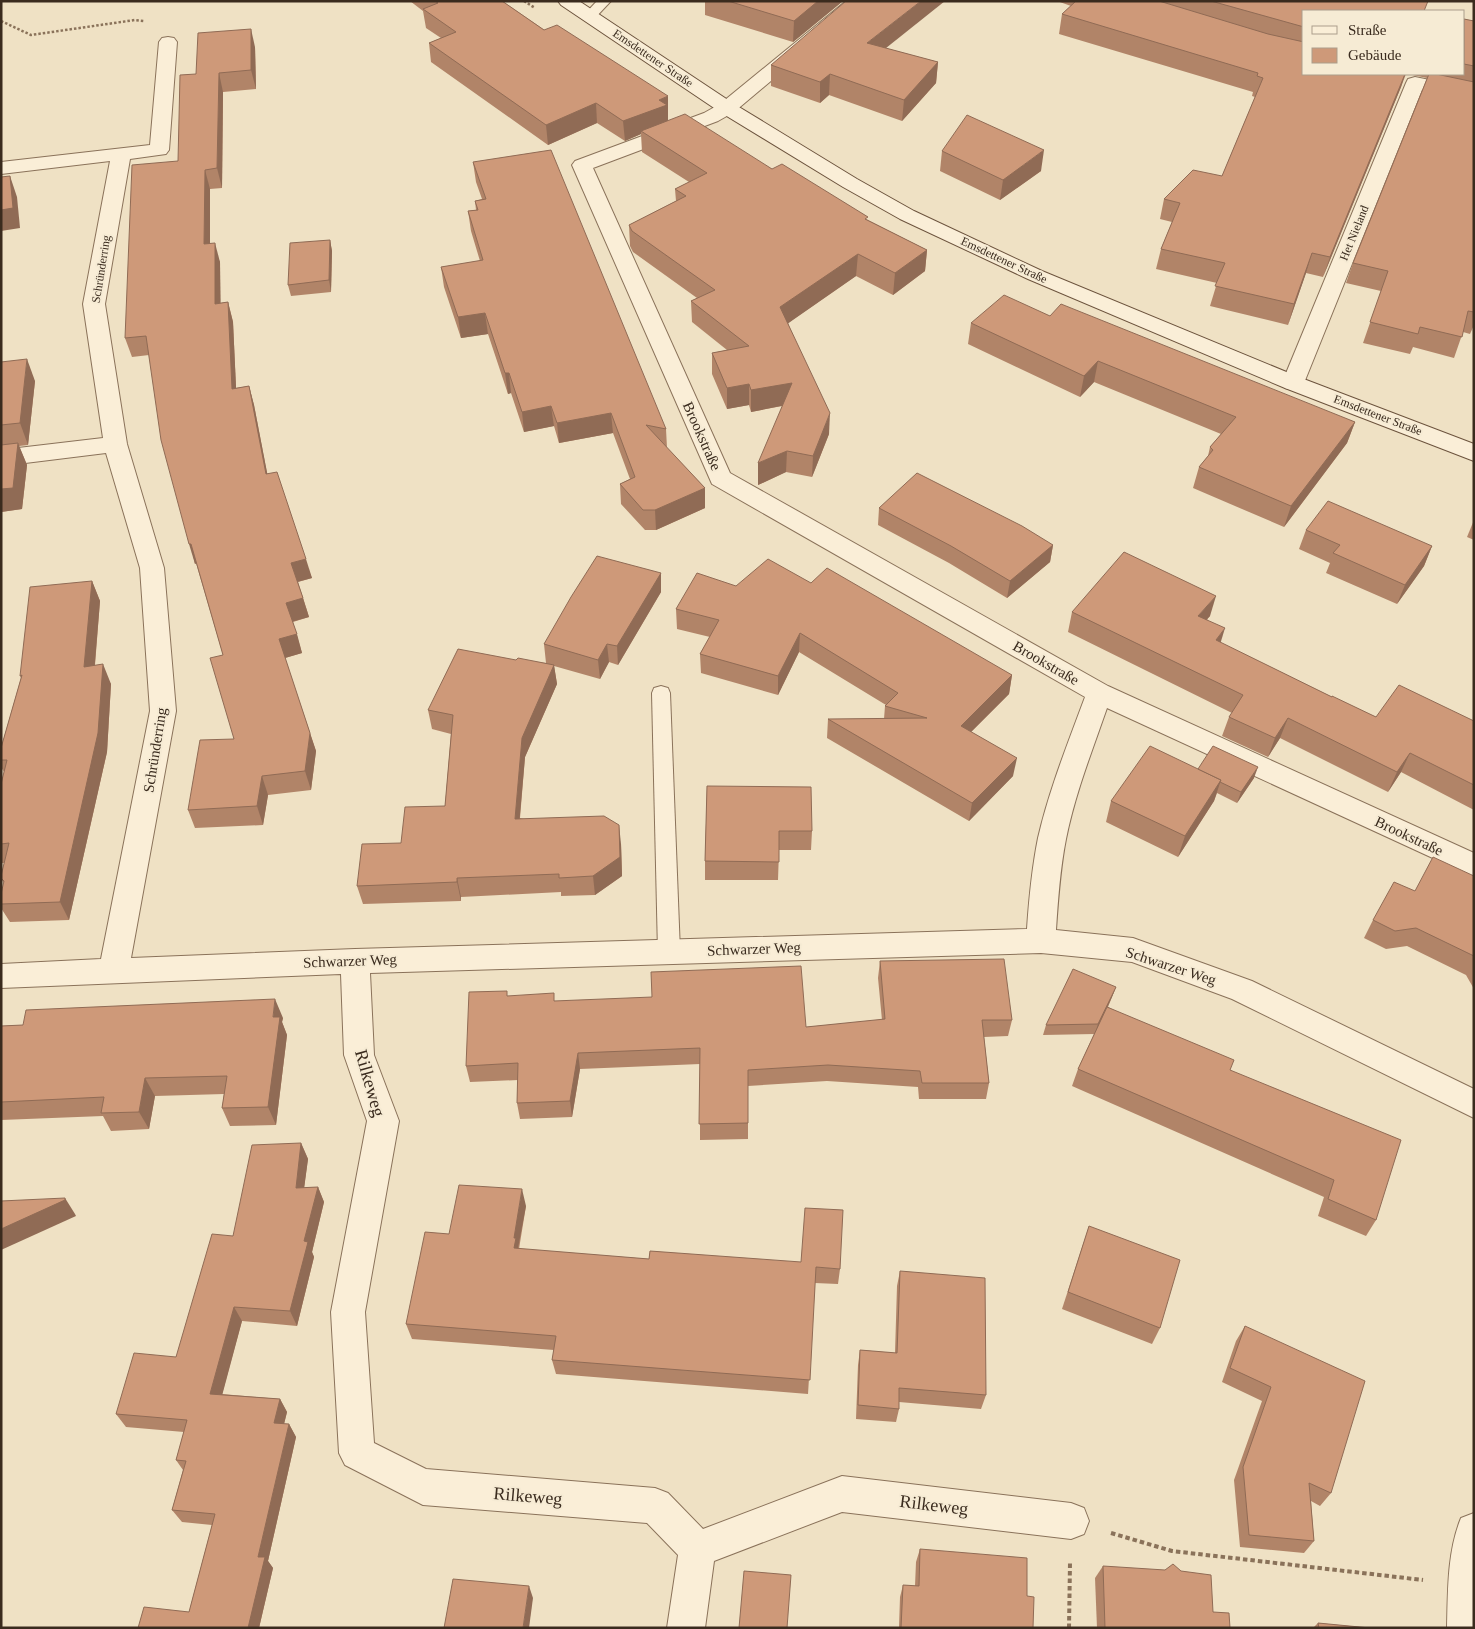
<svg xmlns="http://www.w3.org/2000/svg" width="1475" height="1629" font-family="Georgia,serif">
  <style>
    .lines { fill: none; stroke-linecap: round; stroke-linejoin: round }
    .lane-casing { stroke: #8a725a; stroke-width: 2 }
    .street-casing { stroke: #8a725a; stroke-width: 2 }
    .secondary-casing { stroke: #6c533d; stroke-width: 2 }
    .path-far1 { stroke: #8a725a; stroke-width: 2.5; stroke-dasharray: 2.5 2; stroke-linecap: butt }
    .path { stroke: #8a725a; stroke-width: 4; stroke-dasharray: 4.5 3; stroke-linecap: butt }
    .lane { fill: #faeed7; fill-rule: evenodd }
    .street { fill: #faeed7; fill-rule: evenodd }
    .secondary { fill: #faeed7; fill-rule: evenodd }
    .wall { fill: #b18468 }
    .shaded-wall { fill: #906b55 }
    .building { fill: #ce9979; stroke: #906b55 }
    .labels { text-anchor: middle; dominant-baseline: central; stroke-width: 4; stroke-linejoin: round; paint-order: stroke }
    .far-street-label { font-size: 12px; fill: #3a2b1e; stroke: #f6ebd4 }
    .street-label { font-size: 15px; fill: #3a2b1e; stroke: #f6ebd4 }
    .near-street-label { font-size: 18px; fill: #3a2b1e; stroke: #f6ebd4 }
  </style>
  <rect width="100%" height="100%" fill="#efe1c4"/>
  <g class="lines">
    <g class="lane-casing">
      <g id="lane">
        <path d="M597 1H611L594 19H584L583 16Z"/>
        <path d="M661 686 668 688 670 693 680 952 676 958 669 961 662 958 658 952 652 693 654 688Z"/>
      </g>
    </g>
    <g class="street-casing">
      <g id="street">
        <path d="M846 1H866L734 112 718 121 593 168 730 473 1108 686 1474 853V877L1107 708C1092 751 1075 794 1066 839 1060 869 1058 900 1056 930L1133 938 1252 981 1474 1089V1118L1232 999 1132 962 1041 953 370 973 374 1055 399 1121 365 1312 374 1443 426 1469 655 1488 668 1493 703 1529 842 1476 1071 1503 1084 1508 1089 1521 1084 1534 1071 1539 842 1512 714 1561 705 1628H667L678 1555 647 1523 423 1505 345 1465 339 1453 331 1312 367 1121 344 1055 341 974 1 988V964L101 959 150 711 140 568 106 453 1 466V450L103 438 83 304 110 161 1 174V162L150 145 159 42 162 38 168 37 174 38 177 42 169 150 166 154 130 159 105 304 127 444 164 568 176 711 131 958 355 949 1027 929C1029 899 1032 868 1038 838 1049 790 1068 743 1085 697L712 484 572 165 575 161 704 113 720 104Z"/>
        <path d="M1415 77 1474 89V101L1422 90 1304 383 1301 388 1293 390 1285 388 1282 383 1406 83 1408 79Z"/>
        <path d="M1474 1513V1628H1447C1448 1592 1447 1552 1461 1518Z"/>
      </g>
    </g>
    <g class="secondary-casing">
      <path id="secondary" d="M558 1H579L734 104 857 179 914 211 1042 271 1301 378 1474 444V461L1285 388 1028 279 900 219 843 187 720 112 561 5Z"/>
    </g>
    <g class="path-far1">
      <path d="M524 1 535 8"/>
      <path d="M1 21 31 35 135 20 144 21"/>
    </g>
    <g class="path">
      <path d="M1111 1533 1172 1551 1423 1580"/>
      <path d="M1069 1628 1070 1563"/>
    </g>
    <use href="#lane" class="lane"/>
    <use href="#street" class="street"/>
    <use href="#secondary" class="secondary"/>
  </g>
  <g class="wall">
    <path d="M410 1H502L668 115V121L772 169 868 220 927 250 925 271 893 295 856 276 788 323 829 434 812 477 786 472 758 485 782 406 751 412 749 405 727 409 712 374V353L727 350 692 322 691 301 697 298 633 252 630 246 629 225 676 201 675 189 689 182 642 152 641 134 625 141 597 123 548 145 431 62 429 43 441 38 426 28 423 11Z"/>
    <path d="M703 1H843L793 42 705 15V2Z"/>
    <path d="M1057 1H1428L1304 11V74H1406L1401 87 1323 277 1306 273 1288 325 1210 306 1217 283 1156 269 1161 249 1172 222 1160 219 1164 199 1222 176 1255 97 1252 96 1253 92 1059 34 1062 14 1071 6Z"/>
    <path d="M1464 19 1474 21V325L1470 334 1463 332 1454 358 1413 347 1410 354 1363 343 1381 291 1346 283 1353 263 1427 78 1408 74H1464Z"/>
    <path d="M255 47 256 89 223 92 222 188 210 189V243L220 262V303L228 302 233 322 236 388 249 386 254 405 267 473 312 578 298 582 309 617 293 622 302 653 285 658 316 751 311 790 268 795 263 825 195 828 188 810 234 739 223 655 196 563 195 564 149 355 132 357 125 338 178 161 196 74Z"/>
    <path d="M885 48 938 62 936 83 902 121 829 95 820 103 771 86V65Z"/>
    <path d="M942 151 1041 171 1000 200 940 171Z"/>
    <path d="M473 162 666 429 667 448 705 488V508L656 530H645L621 504 620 484 630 479 613 433 559 443 554 426 524 432 511 393 508 394 488 334 461 338 444 287 441 267 480 261 471 231 468 211 476 210 475 201 482 199 476 182Z"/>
    <path d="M330 240 332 251 331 292 291 296 288 285Z"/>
    <path d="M1050 316 1355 422 1347 443 1284 527 1193 488 1199 467 1208 456 1210 447 1221 434 1094 382 1080 397 968 344 971 323Z"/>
    <path d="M1 362 35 381 28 445 19 446 27 465 22 509 1 512Z"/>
    <path d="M879 508 1053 545 1050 562 1007 598 949 563 878 525Z"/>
    <path d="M1474 520V540L1467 537Z"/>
    <path d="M1306 530 1432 546 1424 566 1397 604 1326 573 1330 563 1299 549Z"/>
    <path d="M661 573V592L618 665 609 662 600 679 554 666 557 684 525 757 520 818 621 844 622 876 595 895 561 896V892L461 897V901L363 904 357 886 401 843 445 806 451 734 432 729 428 710 516 660 546 663 544 644Z"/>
    <path d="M92 581 100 601 95 665 111 684 107 752 69 920 10 922 1 908V894L4 883 1 879 4 863H1V784L4 772 1 767V748L21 678 20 676Z"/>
    <path d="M811 583 1012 675 1009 694 971 732 1013 776 969 821 827 738 828 719H884L885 706 886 705 799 652 778 695 701 673 700 654 710 637 677 629 676 609 736 586Z"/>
    <path d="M1072 612 1210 616 1207 619 1221 643 1332 697 1376 717 1474 721V810L1401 772 1388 792 1280 738 1268 757 1222 736 1229 717 1232 713 1068 632Z"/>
    <path d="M1198 769 1254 778 1237 803 1217 793 1214 801 1178 857 1106 822 1111 801Z"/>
    <path d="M707 786 812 831 811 850H779L778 880H705V861Z"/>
    <path d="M1474 876V989L1466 975 1407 946 1386 949 1364 938 1373 920 1415 891Z"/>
    <path d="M880 961 1012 1020 1008 1036 984 1037 989 1083 986 1099H919L918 1087 827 1081 748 1086V1139L700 1140V1064L580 1069 572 1117 520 1119 517 1103 518 1080 470 1082 466 1066 508 996 806 1027 882 1020 878 978Z"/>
    <path d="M1116 987 1108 1007 1230 1070 1376 1220 1366 1236 1318 1216 1324 1197 1072 1086 1078 1069 1094 1034 1043 1035 1046 1025Z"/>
    <path d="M283 1018 282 1022 287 1035 276 1125 230 1126 222 1108 224 1094 155 1096 149 1129 111 1131 103 1116 1 1120V1026Z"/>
    <path d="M301 1143 308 1159 304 1188 318 1187 324 1202 312 1252 314 1257 297 1326 242 1321 222 1394 280 1399 287 1412 284 1424H289L296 1437 268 1561 273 1568 259 1628H138L189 1612 212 1525 182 1522 172 1510 183 1470 176 1460 184 1432 126 1427 116 1414 176 1357 233 1236Z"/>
    <path d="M526 1206 519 1249 649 1259 650 1251 840 1269 838 1284 815 1283 808 1394 556 1374 552 1360 554 1350 412 1339 406 1324 449 1234Z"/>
    <path d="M1089 1226 1160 1328 1152 1344 1062 1309Z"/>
    <path d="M900 1271 986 1395 981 1409 899 1402V1409L896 1422 856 1419 858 1365 860 1350 895 1353 897 1286Z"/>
    <path d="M1245 1326 1331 1493 1320 1506 1311 1501 1314 1541 1304 1553 1240 1547 1234 1480 1262 1401 1222 1382 1236 1341Z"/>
    <path d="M920 1549 1027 1596 1033 1628H899L900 1597 903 1585 915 1586 916 1562Z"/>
    <path d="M1103 1566 1213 1612 1230 1628H1097L1095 1578Z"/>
    <path d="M1318 1623 1370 1628H1313Z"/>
  </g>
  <g class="shaded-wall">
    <path d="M818 1H843L793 42 794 21Z"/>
    <path d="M921 1H945L866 64 867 43Z"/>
    <path d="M251 29 255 47 256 89 251 70Z"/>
    <path d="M938 62 936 83 902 121 904 100Z"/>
    <path d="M219 73 223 92 222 188 217 168Z"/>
    <path d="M830 74 829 95 820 103V82Z"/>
    <path d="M1405 74 1401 87 1323 277 1330 257Z"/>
    <path d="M668 96V124L641 131V134L625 141 623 121 659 100Z"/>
    <path d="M596 103 597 123 548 145 546 125Z"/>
    <path d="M1044 150 1041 171 1000 200 1003 180Z"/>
    <path d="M205 170 210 189V263L204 244Z"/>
    <path d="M10 176 17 197 20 228 1 231V210Z"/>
    <path d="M330 240 332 251 331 292 329 280Z"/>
    <path d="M215 243 220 262 221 323 215 304Z"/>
    <path d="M927 250 925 271 893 295 895 273Z"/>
    <path d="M1312 253 1306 273 1288 325 1294 304Z"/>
    <path d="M858 254 856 276 780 329V307Z"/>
    <path d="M228 302 233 322 237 408 232 389Z"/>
    <path d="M485 313 488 334 461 338 458 317Z"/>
    <path d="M27 359 35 381 28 445 20 423Z"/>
    <path d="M1098 361 1094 382 1080 397 1084 376Z"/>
    <path d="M505 373H509L511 393 508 394Z"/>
    <path d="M792 383 791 404 751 412V390Z"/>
    <path d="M749 384V405L727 409V388Z"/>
    <path d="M249 386 254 405 271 493 266 474Z"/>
    <path d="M551 406 554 426 524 432 522 412Z"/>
    <path d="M611 413 613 433 559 443 557 423Z"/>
    <path d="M830 413 829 434 812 477 813 456Z"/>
    <path d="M1355 422 1347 443 1284 527 1291 506Z"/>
    <path d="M18 443 27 465 22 509 1 512V489Z"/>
    <path d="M787 451 786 472 758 485V463Z"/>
    <path d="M705 488V508L656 530 655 510Z"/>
    <path d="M189 544H191L197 563 195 564Z"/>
    <path d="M1053 545 1050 562 1007 598 1010 581Z"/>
    <path d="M1432 546 1424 566 1397 604 1405 585Z"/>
    <path d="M306 559 312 578 297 582 291 563Z"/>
    <path d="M661 573V592L618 665 617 646Z"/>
    <path d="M92 581 100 601 93 686 84 667Z"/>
    <path d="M1216 596 1210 616 1193 635 1198 616Z"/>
    <path d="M303 598 309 617 291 622 286 603Z"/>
    <path d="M1225 628 1219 648 1216 640Z"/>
    <path d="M800 633 799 652 778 695V676Z"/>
    <path d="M297 634 302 653 285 658 279 639Z"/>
    <path d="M607 644 609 662 600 679 598 660Z"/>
    <path d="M103 664 111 684 107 752 69 920 60 902Z"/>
    <path d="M554 665 557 684 525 757 518 837 515 819 522 738Z"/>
    <path d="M1012 675 1009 694 958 745 961 726Z"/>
    <path d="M1288 718 1280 738 1268 757 1275 738Z"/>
    <path d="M310 733 316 751 311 790 305 771Z"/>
    <path d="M1410 753 1401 772 1388 792 1397 772Z"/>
    <path d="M1017 758 1013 776 969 821 972 803Z"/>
    <path d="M1258 767 1254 778 1237 803 1241 792Z"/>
    <path d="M262 776 268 795 263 825 257 806Z"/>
    <path d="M1221 780 1214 801 1178 857 1185 836Z"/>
    <path d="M619 825 621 844 622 876 595 895 593 876Z"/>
    <path d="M457 878 461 897V901L457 882Z"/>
    <path d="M1116 987 1112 997 1095 1034 1098 1024Z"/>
    <path d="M275 999 283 1018 282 1022 287 1035 276 1125 268 1107 273 1017Z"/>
    <path d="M578 1053 580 1069 572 1117 570 1101Z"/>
    <path d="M145 1078 155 1096 149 1129 139 1112Z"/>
    <path d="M301 1143 308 1159 302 1204 296 1188Z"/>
    <path d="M318 1187 324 1202 312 1252 314 1257 297 1326 290 1311 304 1241Z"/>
    <path d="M522 1189 526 1206 518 1248 520 1254 514 1248V1238Z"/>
    <path d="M65 1198 75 1214 76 1216 1 1250V1229Z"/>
    <path d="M234 1307 242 1321 219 1407 210 1394Z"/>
    <path d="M280 1399 287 1412 281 1436 274 1423Z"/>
    <path d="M289 1424 296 1437 268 1561 273 1568 259 1628H248L258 1557Z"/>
    <path d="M529 1586 533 1598 529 1628H523Z"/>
  </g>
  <g class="building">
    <path d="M435 1H502L544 30 557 25 668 96 659 100 667 105 623 121 596 103 546 125 429 43 456 32 423 9 438 3Z"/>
    <path d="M728 1H818L794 21Z"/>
    <path d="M846 1H921L867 43 938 62 904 100 830 74 820 82 771 65Z"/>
    <path d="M1076 1H1159L1268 34 1304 42V74H1405L1330 257 1312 253 1294 304 1215 286 1225 263 1161 249 1180 203 1164 199 1193 170 1222 176 1263 78 1257 76 1258 73 1062 14Z"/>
    <path d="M1211 1H1428L1424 11H1425H1304V27Z"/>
    <path d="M1464 19 1474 21V66L1464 64Z"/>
    <path d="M251 29V70L219 73 217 168 205 170 204 244 215 243V304L228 302 232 389 249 386 266 474 277 472 306 559 291 563 303 598 286 603 297 634 279 639 310 733 305 771 262 776 257 806 188 810 200 740 234 739 210 658 223 655 191 544H189L161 440 146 336 125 338 132 165 178 161 180 75 196 74 198 33Z"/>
    <path d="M1429 74H1436L1474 82V312L1468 311 1462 337 1420 327 1418 334 1370 322 1388 271 1353 263Z"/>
    <path d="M685 114 772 169 782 164 868 217 865 219 927 250 895 273 858 254 780 307 830 413 813 456 787 451 758 463 792 383 751 390 749 384 727 388 712 353 749 346 691 301 715 290 632 231 629 225 686 196 675 189 707 173 641 131Z"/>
    <path d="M967 115 1044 150 1003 180 942 151Z"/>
    <path d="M551 150 666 429 646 425 705 488 655 510H643L620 484 635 477 611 413 557 423 551 406 522 412 509 373H505L485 313 458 317 441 267 483 260 468 211 478 210 475 201 486 199 473 162Z"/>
    <path d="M10 176 13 208 1 210V177Z"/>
    <path d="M330 240 329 280 288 285 290 243Z"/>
    <path d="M1004 295 1050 316 1061 304 1355 422 1291 506 1199 467 1213 450 1210 447 1236 417 1098 361 1084 376 971 323Z"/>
    <path d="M27 359 20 423 1 425V362Z"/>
    <path d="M18 443 13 488 1 489V445Z"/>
    <path d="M917 473 1022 526 1053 545 1010 581 951 546 879 508Z"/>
    <path d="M1328 501 1432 546 1405 585 1333 553 1340 545 1306 530Z"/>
    <path d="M1124 552 1216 596 1198 616 1225 628 1216 640 1332 697V696L1376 717 1399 685 1474 721V785L1410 753 1397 772 1288 718 1275 738 1229 717 1243 695 1072 612Z"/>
    <path d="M597 556 661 573 617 646 607 644 598 660 544 644 571 597Z"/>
    <path d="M768 559 811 583 827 568 1012 675 961 726 1017 758 972 803 828 719 927 718 885 706 898 693 800 633 778 676 700 654 719 620 676 609 697 573 736 586Z"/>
    <path d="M92 581 84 667 103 664 98 733 60 902 1 904V894L4 881 1 878V876L9 843 1 844V784L7 760H1V748L22 675 20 676 30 587Z"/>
    <path d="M458 649 516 660 518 658 554 665 522 738 515 819 604 816 619 825 620 857 593 876 559 878V874L457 878V882L357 886 362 844 401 843 405 807 445 806 453 715 428 710Z"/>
    <path d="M1150 746 1221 780 1185 836 1111 801Z"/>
    <path d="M1213 746 1258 767 1241 792 1220 782 1221 780 1198 769Z"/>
    <path d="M707 786 811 787 812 831H779V862L705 861Z"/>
    <path d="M1433 857 1474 876V956L1416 928 1395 931 1373 920 1394 882 1415 891Z"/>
    <path d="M1004 959 1012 1020H982L989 1083H922L920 1071 828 1065 748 1070V1123L699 1124 700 1048 578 1053 570 1101 517 1103 518 1063 466 1066 469 992 507 991V996L554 993V1001L652 997 651 972 801 966 806 1027 885 1019 880 961Z"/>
    <path d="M1073 969 1116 987 1098 1024 1046 1025Z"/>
    <path d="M275 999 273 1017H280L268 1107 222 1108 227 1076 145 1078 139 1112 101 1113 104 1097 1 1102V1026L23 1025 26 1010Z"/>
    <path d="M1107 1007 1234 1060 1230 1070 1401 1140 1376 1220 1328 1199 1334 1180 1078 1069Z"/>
    <path d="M301 1143 296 1188 318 1187 304 1241 308 1242 290 1311 234 1307 210 1394 280 1399 274 1423 289 1424 258 1557H265L248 1628H138L144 1607 189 1612 215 1514 172 1510 186 1461 176 1460 187 1420 116 1414 134 1353 176 1357 212 1234 233 1236 252 1145Z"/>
    <path d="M459 1185 522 1189 514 1238H516L514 1248 649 1259 650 1251 801 1262 805 1208 843 1210 840 1269 816 1267 810 1380 552 1360 556 1336 406 1324 425 1232 449 1234Z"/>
    <path d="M65 1198V1200L1 1229V1201Z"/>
    <path d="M1089 1226 1180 1260 1160 1328 1068 1292Z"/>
    <path d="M900 1271 985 1278 986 1395 899 1388V1409L858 1405 860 1350 897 1353Z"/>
    <path d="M1245 1326 1365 1381 1331 1493 1309 1483 1314 1541 1249 1535 1243 1467 1271 1387 1230 1368Z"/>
    <path d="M920 1549 1027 1558V1596L1034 1597 1033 1628H901L903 1585 919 1586Z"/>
    <path d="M1173 1564 1181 1571 1211 1575 1213 1612 1229 1613 1230 1628H1105L1103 1566 1165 1570Z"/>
    <path d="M744 1571 791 1575 787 1628H739Z"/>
    <path d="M453 1579 529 1586 523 1628H444Z"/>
    <path d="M1318 1623 1370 1628H1319Z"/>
  </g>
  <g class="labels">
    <g class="far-street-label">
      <text transform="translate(653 58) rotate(34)">Emsdettener Straße</text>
      <text transform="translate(1354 233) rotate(-68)">Het Nieland</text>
      <text transform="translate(1004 260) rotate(25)">Emsdettener Straße</text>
      <text transform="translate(101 269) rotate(-81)">Schründerring</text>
      <text transform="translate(1378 415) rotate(21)">Emsdettener Straße</text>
    </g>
    <g class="street-label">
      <text transform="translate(702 436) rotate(66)">Brookstraße</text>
      <text transform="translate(1046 663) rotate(30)">Brookstraße</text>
      <text transform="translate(155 750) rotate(-81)">Schründerring</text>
      <text transform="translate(1409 836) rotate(25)">Brookstraße</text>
      <text transform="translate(754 949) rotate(-2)">Schwarzer Weg</text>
      <text transform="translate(350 961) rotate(-2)">Schwarzer Weg</text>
      <text transform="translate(1171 966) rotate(18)">Schwarzer Weg</text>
    </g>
    <g class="near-street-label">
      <text transform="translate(370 1083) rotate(74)">Rilkeweg</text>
      <text transform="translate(528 1496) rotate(5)">Rilkeweg</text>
      <text transform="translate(934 1505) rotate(7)">Rilkeweg</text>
    </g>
  </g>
  <rect width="1475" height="1629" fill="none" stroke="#3a2b1e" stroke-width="5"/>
  <rect x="1302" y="10" width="162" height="65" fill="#f6ebd4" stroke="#ab9e8b"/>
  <rect x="1312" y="26" width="25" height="8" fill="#faeed7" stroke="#ab9e8b"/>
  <text x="1348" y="35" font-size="15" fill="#3a2b1e">Straße</text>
  <rect x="1312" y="48" width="25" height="15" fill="#ce9979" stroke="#ab9e8b"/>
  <text x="1348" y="60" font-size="15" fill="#3a2b1e">Gebäude</text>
</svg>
